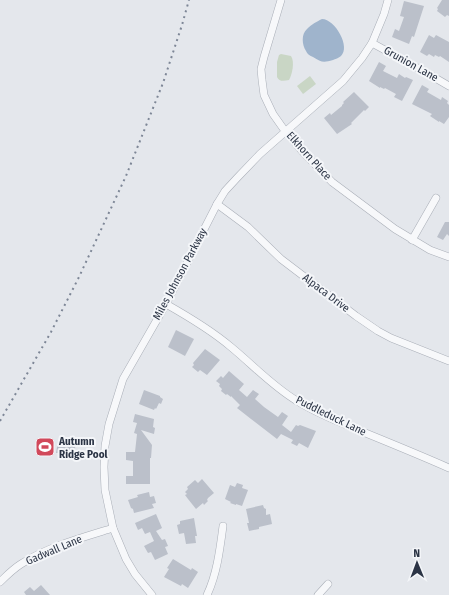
<svg xmlns="http://www.w3.org/2000/svg" width="449" height="595" font-family="'Fira Sans Condensed',sans-serif">
  <style>
    .green { fill: #c9d6c5 }
    .water { fill: #9fb4cc }
    .building { fill: #bbc0ca }
    .lines { fill: none; stroke-linecap: round; stroke-linejoin: round }
    .minor-casing { stroke: #a9aeb7; stroke-width: 8 }
    .minor { stroke: #f7f8fa; stroke-width: 7 }
    .rail { stroke: #7d8696; stroke-width: 2; stroke-dasharray: 2 4; stroke-linecap: butt }
    .labels { text-anchor: middle; dominant-baseline: central; stroke-width: 4; stroke-linejoin: round; paint-order: stroke }
    .street-label { font-size: 11px; fill: #2b3445; stroke: #f4f6f9 }
    .poi-label { font-size: 11px; font-weight: bold; fill: #2b3445; stroke: #f4f6f9; text-anchor: start }
  </style>
  <rect width="100%" height="100%" fill="#e4e7ec"/>
  <g class="green">
    <path d="M281 54 291 56C295 62 292 75 289 80 284 81 279 82 277 77V62L279 55Z"/>
    <path d="M310 76 316 84 303 94 297 86Z"/>
  </g>
  <g class="water">
    <path d="M322 19C335 19 351 47 341 56 339 58 335 59 333 60 323 63 321 62 313 57 310 56 307 54 306 51 302 45 301 34 307 29 312 24 316 22 322 19Z"/>
    <path d="M39 442 52 443 53 444V450L51 451 38 450 37 449V443Z"/>
  </g>
  <g class="building">
    <path d="M442 0H449V16L447 15 445 17 437 11 438 9 437 8Z"/>
    <path d="M404 1 424 6 414 37 412 36 409 44 392 37 395 29 399 31 404 17 400 16Z"/>
    <path d="M429 35 434 38 436 35 449 42V62L440 56 439 57 435 55 434 57 429 54 427 56 420 52Z"/>
    <path d="M379 62 386 66 383 71 397 78 399 74 405 78 406 77 413 80 402 101 394 97 396 94 385 88 384 89 380 87V88L369 81Z"/>
    <path d="M422 85 429 89 427 92 441 100 442 97 448 101 447 103 449 105V117L444 124 439 121V122L430 116 432 114 412 104Z"/>
    <path d="M354 92 369 107 365 111 364 110 351 123 352 124 337 134 324 118 330 113 331 115 342 106V105L344 103 343 102Z"/>
    <path d="M445 222H449V236L447 234 443 240 437 237Z"/>
    <path d="M176 330 194 339 185 356 168 347Z"/>
    <path d="M205 349 220 360 207 375 200 370 198 372 192 367 194 365 193 363Z"/>
    <path d="M229 371 244 384 239 390 247 397 253 390 259 394 255 399 264 407 278 417 282 412 288 416 282 425 291 432 296 425 298 426 300 425 316 431 308 448 299 443 297 446 291 443 293 440 281 434 277 439 251 419 237 408 240 405 231 396V397L227 394 226 395 221 391 222 389 219 386 220 384 216 381 221 376 223 378Z"/>
    <path d="M144 390 160 396V397L163 399 161 404 159 403 156 409 155 408 154 410 139 404Z"/>
    <path d="M135 414 154 419 153 427 155 428 154 434 141 430 152 445 151 458H150V484H126V476H133V461L126 460V452H135L137 434 134 433 137 423 133 422Z"/>
    <path d="M62 438 76 439 74 459 61 458V453H56L58 441H62Z"/>
    <path d="M202 479 214 493 208 498 207 500 208 501 204 505 203 503 196 509 188 499 185 495 187 494 185 492 188 489 187 487 195 480 198 483Z"/>
    <path d="M237 483 243 485 242 488 248 490 242 506 236 504V505L230 503 231 502 225 499 230 485 235 487Z"/>
    <path d="M149 492 150 497 154 496 156 503 152 504 154 508 134 513 133 509 131 508 128 500 138 497 137 495Z"/>
    <path d="M263 505 264 508 266 509V515L270 514 272 524 259 527V529L249 531 247 523H249L246 509Z"/>
    <path d="M156 514 162 528 156 531 162 540 165 539 168 546 165 547 168 554 155 560 151 552 148 553 144 546 154 541 150 532 145 534 142 528 138 530 135 523Z"/>
    <path d="M194 518 197 536H195L196 543 186 544 184 533 179 534 177 525 180 524V521Z"/>
    <path d="M173 559 191 570 192 568 198 572 188 588 182 584 181 586 164 577 169 569 167 568Z"/>
    <path d="M41 585 50 595H26L24 592 30 587 34 591Z"/>
  </g>
  <g class="lines">
    <g class="minor-casing">
      <g id="minor">
        <path d="M281 0 264 57 261 69 262 80 264 95 273 114 285 131 302 151 332 182 395 229 430 250 449 257"/>
        <path d="M372 43 425 72 449 86"/>
        <path d="M217 204 248 227 281 259 356 316 378 331 391 338 449 361"/>
        <path d="M412 240 436 198"/>
        <path d="M166 304C189 317 211 330 231 347 253 365 272 386 297 401 319 415 344 424 368 434 395 445 422 456 449 468"/>
        <path d="M0 582C7 575 13 569 21 564 47 547 84 537 113 528"/>
        <path d="M152 595 135 574 126 559 113 528 105 490 104 467 105 446 109 424 123 379 166 304 217 204 225 191 237 178 260 154 343 81 362 58 372 43 384 14 388 0"/>
        <path d="M207 595C217 574 220 549 223 526"/>
        <path d="M318 595 328 584"/>
      </g>
    </g>
    <use href="#minor" class="minor"/>
    <path class="rail" d="M0 421 51 332 79 277 126 176 163 83 182 25 189 0"/>
  </g>
  <defs>
    <g id="stadium-square" transform="scale(1)"><rect x="-9" y="-9" width="18" height="18" rx="4" fill="#d1495b" stroke="#f4f6f9"/><path d="M0-5a6.5 5 0 1 0 0 10a6.5 5 0 1 0 0-10ZM-3.5-1.8h7v3.6h-7Z" fill="#fff"/></g>
  </defs>
  <g fill-rule="evenodd">
    <use href="#stadium-square" x="45" y="447"/>
  </g>
  <g class="labels">
    <g class="street-label">
      <text transform="translate(411 64) rotate(29)">Grunion Lane</text>
      <text transform="translate(309 156) rotate(48)">Elkhorn Place</text>
      <text transform="translate(180 274) rotate(-62)">Miles Johnson Parkway</text>
      <text transform="translate(326 293) rotate(37)">Alpaca Drive</text>
      <text transform="translate(331 416) rotate(26)">Puddleduck Lane</text>
      <text transform="translate(54 550) rotate(-23)">Gadwall Lane</text>
    </g>
    <g class="poi-label">
      <text x="59" y="441">Autumn<tspan x="59" dy="13">Ridge Pool</tspan></text>
    </g>
  </g>
  <g transform="translate(417 563) rotate(359)" stroke="#f4f6f9" stroke-width="3" paint-order="stroke">
  <path d="M0-3L7 15L0 10L-7 15Z" fill="#2b3445"/>
  <text y="-6" font-size="11" font-weight="bold" text-anchor="middle" fill="#2b3445">N</text>
  </g>
</svg>
